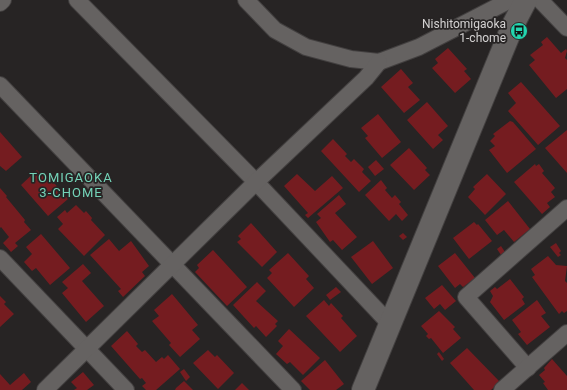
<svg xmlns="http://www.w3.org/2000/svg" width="567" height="390" font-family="Roboto,sans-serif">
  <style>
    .building { fill: #751c20 }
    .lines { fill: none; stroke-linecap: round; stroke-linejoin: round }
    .street-casing { stroke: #434040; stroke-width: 18 }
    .secondary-casing { stroke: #434040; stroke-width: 24 }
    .street { stroke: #656261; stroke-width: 16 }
    .secondary { stroke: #656261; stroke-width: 22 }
    .labels { text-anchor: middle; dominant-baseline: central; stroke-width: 3.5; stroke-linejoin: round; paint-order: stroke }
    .poi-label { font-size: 12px; fill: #d4d2d2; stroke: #272424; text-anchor: end }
    .neighbourhood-label { font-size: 13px; letter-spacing: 1px; fill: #74d3b8; stroke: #272424 }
  </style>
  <rect width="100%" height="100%" fill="#272424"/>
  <g class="building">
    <path d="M547 37 561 53 566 49 567 51 565 58 567 60V89L556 98 529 65 535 60 530 55 543 45 541 42Z"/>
    <path d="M448 48 467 69 464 71 471 79 455 93 432 68 438 63 435 59Z"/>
    <path d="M401 69 413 83 408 87 420 100 404 113 381 87Z"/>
    <path d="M521 82 560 126 538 145 508 111 516 103 508 93Z"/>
    <path d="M427 102 448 126 438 135 443 140 433 149 407 120Z"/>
    <path d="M378 114 401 142 382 158 365 138 368 136 361 128Z"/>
    <path d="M510 121 513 122 536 149 507 173 489 150 495 146 490 141 495 136 493 134Z"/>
    <path d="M567 130V173L545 148Z"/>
    <path d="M0 132 22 157 6 171 0 166Z"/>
    <path d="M333 139 347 154 345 156 351 162 354 159 364 169 362 172 371 181 359 192 321 151Z"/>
    <path d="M409 148 427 168 425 170 430 175 414 190 390 165Z"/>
    <path d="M376 160 384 169 375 176 368 167Z"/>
    <path d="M535 164 536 166 539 164 544 171 542 173 555 188 551 192 555 197 547 203 550 207 542 214 514 182Z"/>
    <path d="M37 170 46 180 49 177 68 199 48 216 21 185Z"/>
    <path d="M297 174 315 191 332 176 343 188 308 218 305 215 308 213 284 186Z"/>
    <path d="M487 174 506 194 485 215 468 197 475 189 473 187Z"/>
    <path d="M381 180 387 188 385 190 392 198 395 195 401 202 399 204 408 215 402 221 396 214 389 221 365 195Z"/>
    <path d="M0 188 7 196 6 197 25 220 24 222 31 230 15 243 18 246 11 252 3 243 9 237 1 227 0 228Z"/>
    <path d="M339 195 346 204 335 213 357 237 342 250 333 240 330 242 316 222 321 218 317 214Z"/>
    <path d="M508 201 530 229 514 242 504 230 497 235 485 220Z"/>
    <path d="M76 205 84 213 86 211 92 218 91 220 105 235 84 256 58 229 63 224 57 217 65 210 67 213Z"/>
    <path d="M474 222 477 225 478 224 492 241 469 259 453 238Z"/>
    <path d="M251 223 277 252 262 267 237 242 241 239 238 236Z"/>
    <path d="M403 233 407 237 403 240 399 236Z"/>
    <path d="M41 234 70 268 50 285 36 268 32 271 24 262 32 254 26 247Z"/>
    <path d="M109 239 119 251 131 241 149 266 142 272 145 276 123 297 118 291 121 289 90 255Z"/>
    <path d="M373 241 393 268 372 284 351 257Z"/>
    <path d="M556 243 561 251 559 253 561 255 558 257 550 247Z"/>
    <path d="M501 246 505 252 501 255 497 249Z"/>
    <path d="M213 250 247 287 227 306 195 272 199 268 197 265Z"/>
    <path d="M288 253 309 276 306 279 314 288 294 307 267 278 272 273 269 270Z"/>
    <path d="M455 253 475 278 463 287 460 284 455 288 438 266Z"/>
    <path d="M548 256 556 265 567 266 565 281 567 283V311L564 313 562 311 559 314 532 277 535 275 531 269Z"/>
    <path d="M83 264 91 273 82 281 104 306 86 322 62 293 68 288 62 282Z"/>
    <path d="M510 279 524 297 522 299 525 304 504 320 490 302 493 296 490 291 495 287 497 289Z"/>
    <path d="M257 282 266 291 256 301 278 321 275 324 277 326 266 337 256 326 254 328 233 305Z"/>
    <path d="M442 285 456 301 445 310 440 304 434 309 425 298Z"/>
    <path d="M336 287 341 292 330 300 326 295Z"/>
    <path d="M172 294 198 325 192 330 200 339 180 357 169 345 171 343 152 321 159 316 154 310Z"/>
    <path d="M0 296 6 302 4 304 14 314 0 327Z"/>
    <path d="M324 300 329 306 331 303 343 316 341 318 357 336 340 352 306 316Z"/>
    <path d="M537 300 546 313 541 316 550 327 527 345 518 334 521 332 512 320Z"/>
    <path d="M439 311 455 327 453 329 461 338 443 353 431 338 429 339 426 336 428 334 421 326Z"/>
    <path d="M289 329 320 358 303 375 290 362 287 364 276 354 283 346 278 341Z"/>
    <path d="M127 331 138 344 136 346 142 352 145 350 156 362 162 357 164 359 168 355 180 369 156 390H146L142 386 146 383 142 378 140 379 111 346Z"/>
    <path d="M467 348 500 382 491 390H474L450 363Z"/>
    <path d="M208 350 215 357 217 355 234 373 218 389 193 363Z"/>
    <path d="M439 352 444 359 442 361 437 354Z"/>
    <path d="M552 359 567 376V390H548L543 383 545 382 539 375 545 370 544 368Z"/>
    <path d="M325 360 344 384 336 390H310L301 381Z"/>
    <path d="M184 369 190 377 186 381 180 372Z"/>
    <path d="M83 372 94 385 87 390H74L77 388 71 382Z"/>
    <path d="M24 373 31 382 22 390H0V374L10 385Z"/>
    <path d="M184 381 193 390H175L176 388Z"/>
    <path d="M242 383 249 390H235Z"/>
  </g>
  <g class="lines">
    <g class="street-casing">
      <g id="street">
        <path d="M77 0 256 182 390 324"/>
        <path d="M246 0 275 30 306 47 351 59 379 62 419 47 510 0"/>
        <path d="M540 0 567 28"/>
        <path d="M0 3 3 0"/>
        <path d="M0 85 293 390"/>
        <path d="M0 258 126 390"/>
        <path d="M528 368 466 297 567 208"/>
        <path d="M45 390 256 182 366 78 379 62"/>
        <path d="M502 390 567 333"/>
      </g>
    </g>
    <g class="secondary-casing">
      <path id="secondary" d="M363 390 513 25 526 0"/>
    </g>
    <use href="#street" class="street"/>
    <use href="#secondary" class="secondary"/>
  </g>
  <defs>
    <g id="bus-disc" transform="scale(0.9)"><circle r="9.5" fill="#23d5af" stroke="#272424"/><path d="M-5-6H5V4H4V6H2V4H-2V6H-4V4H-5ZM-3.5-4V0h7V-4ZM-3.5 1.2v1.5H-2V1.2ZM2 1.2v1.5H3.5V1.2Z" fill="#111"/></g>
  </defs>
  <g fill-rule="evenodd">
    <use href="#bus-disc" x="519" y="31"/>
  </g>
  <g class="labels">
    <g class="poi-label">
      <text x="506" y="24">Nishitomigaoka<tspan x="506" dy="14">1-chome</tspan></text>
    </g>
    <g class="neighbourhood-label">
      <text x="71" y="177">TOMIGAOKA<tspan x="71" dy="15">3-CHOME</tspan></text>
    </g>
  </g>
</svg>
